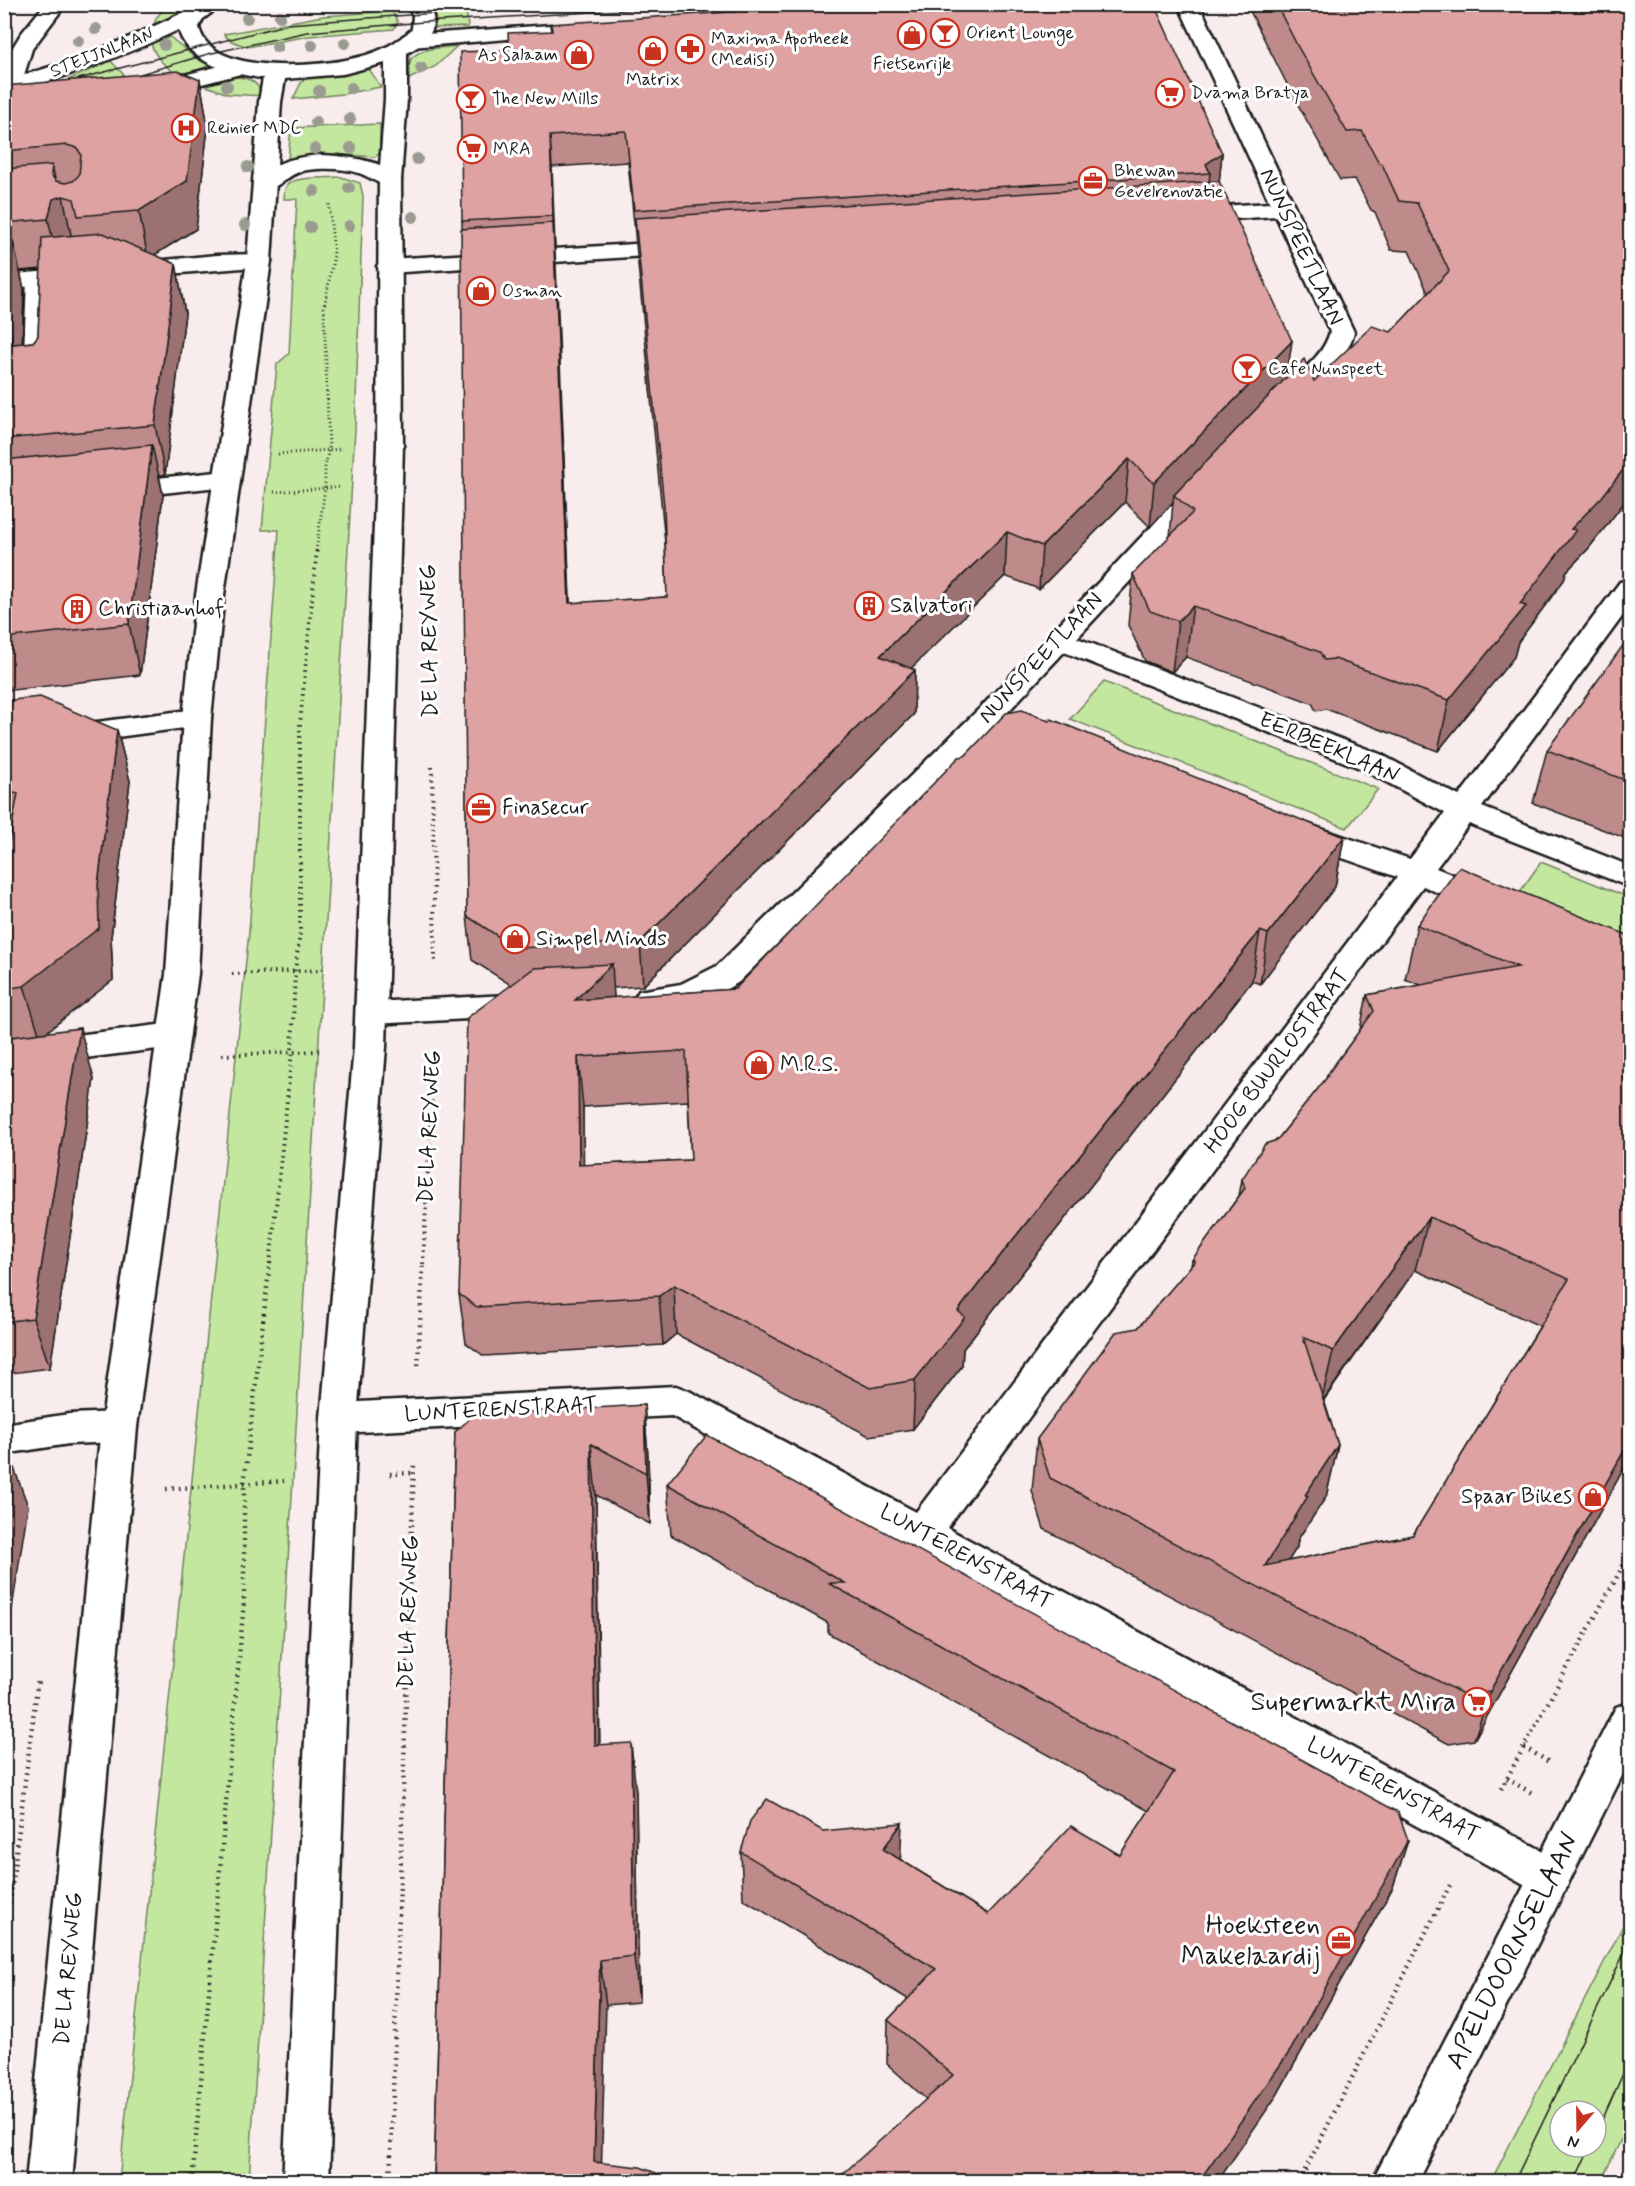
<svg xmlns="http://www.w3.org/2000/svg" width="1635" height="2186" font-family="Mynerve,sans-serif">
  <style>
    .green { fill: #c4e7a0; stroke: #70825e; stroke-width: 1.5; fill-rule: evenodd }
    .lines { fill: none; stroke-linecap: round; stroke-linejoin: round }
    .service-casing { stroke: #1c1c1c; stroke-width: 5 }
    .minor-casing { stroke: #1c1c1c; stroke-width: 5 }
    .tertiary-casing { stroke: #1c1c1c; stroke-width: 5 }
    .path-far2 { stroke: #1c1c1c; stroke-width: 3; stroke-dasharray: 1 3; stroke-linecap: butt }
    .path-far1 { stroke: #1c1c1c; stroke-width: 4; stroke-dasharray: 1.5 4.5; stroke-linecap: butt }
    .path { stroke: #1c1c1c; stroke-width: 4.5; stroke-dasharray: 1.5 5; stroke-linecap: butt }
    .service { fill: #fff; fill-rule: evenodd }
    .minor { fill: #fff; fill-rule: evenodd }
    .tertiary { fill: #fff; fill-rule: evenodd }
    .tram { stroke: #1c1c1c; stroke-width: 1.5 }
    .tree { fill: #9a9b90 }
    .wall { fill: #be8b8a; stroke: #1c1c1c; stroke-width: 1.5; fill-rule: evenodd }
    .shaded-wall { fill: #9b7171; stroke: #1c1c1c; stroke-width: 1.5 }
    .building { fill: #dda2a1; stroke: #1c1c1c; stroke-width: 1.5; fill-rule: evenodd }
    .labels { text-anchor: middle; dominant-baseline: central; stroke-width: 6; stroke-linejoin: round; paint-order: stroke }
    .far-poi-label { font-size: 18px; fill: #1c1c1c; stroke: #fff; text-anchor: start }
    .far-street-label { font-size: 18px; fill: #1c1c1c; stroke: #fff }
    .street-label { font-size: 22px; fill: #1c1c1c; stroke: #fff }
    .poi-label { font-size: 22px; fill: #1c1c1c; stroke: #fff; text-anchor: start }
    .near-poi-label { font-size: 27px; fill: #1c1c1c; stroke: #fff; text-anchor: end }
    .near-street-label { font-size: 27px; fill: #1c1c1c; stroke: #fff }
  </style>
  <rect width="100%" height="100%" fill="#f8ecec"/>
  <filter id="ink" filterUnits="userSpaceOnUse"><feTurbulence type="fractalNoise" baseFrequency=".0167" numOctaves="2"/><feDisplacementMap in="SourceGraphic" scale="12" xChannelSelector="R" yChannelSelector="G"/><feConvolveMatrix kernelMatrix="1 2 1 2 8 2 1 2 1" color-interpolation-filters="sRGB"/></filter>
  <g filter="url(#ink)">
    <g class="green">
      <path d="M167 5H198L153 29 156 18Z"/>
      <path d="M466 8 468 27 432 28 434 19 431 10 433 9Z"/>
      <path d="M392 11 398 22 394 29 309 36 247 47 229 40 224 34 323 16Z"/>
      <path d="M170 37 197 59 208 64 206 67 181 76C167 69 154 57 151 42Z"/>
      <path d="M457 46 436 66 409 79C409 73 408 64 411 59 420 47 444 48 457 46Z"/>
      <path d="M111 61 137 89 61 86 70 79Z"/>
      <path d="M367 66 381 87 343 94 293 99 301 83 309 74Z"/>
      <path d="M239 77C252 79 258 83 263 96L228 94 201 84 223 78Z"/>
      <path d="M380 124V153L375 157 334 154 288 160 291 128Z"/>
      <path d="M341 177 360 183 363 196 355 429 291 1513 249 2181H119L249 932 279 530H262L277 364 289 354 297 199H284C284 194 284 189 287 185 294 176 329 178 341 177Z"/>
      <path d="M1104 682 1378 789 1347 828 1070 719Z"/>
      <path d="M1541 862 1630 898V938L1519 893Z"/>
      <path d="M1629 1914 1630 2121 1601 2181H1491ZM1560 2111H1596V2147H1560Z"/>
    </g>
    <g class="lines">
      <g class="service-casing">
        <path id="service" d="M39 272 47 274 51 279 48 384 44 389 4 394V379L23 378 27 279 31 274Z"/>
      </g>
      <g class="minor-casing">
        <g id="minor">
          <path d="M45 4H66L32 49 24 75C82 58 136 36 190 9L197 7 204 9 207 13 204 17C144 48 89 69 24 89L26 103 23 108 15 110 7 108 4 104 5 60 21 34Z"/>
          <path d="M1178 4H1199L1354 332C1346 364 1312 389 1289 411L1280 414 1271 411 1267 406C1285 380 1321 364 1330 332L1276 216 1189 222 1181 220 1177 215 1181 210 1189 208 1270 203Z"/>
          <path d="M551 25 558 27 562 31 558 35 411 47 403 46 400 41 403 36 411 35Z"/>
          <path d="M240 61 248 62 251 67 248 72 152 97 144 95 141 90 144 85Z"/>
          <path d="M321 155C343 156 388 160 401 180L398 185C383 189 373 178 359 173 343 168 324 168 307 170 287 172 277 194 257 189L254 184C269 162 295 157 321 155Z"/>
          <path d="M683 241 691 243 695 248 691 253 389 273 381 271 377 266 381 261 389 259Z"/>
          <path d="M259 254 267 256 271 261 267 266 133 277 125 275 121 270 125 265 133 263 217 255Z"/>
          <path d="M84 268 92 270 96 275 92 280 4 289V275Z"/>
          <path d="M227 471 236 473 240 479 236 485 117 498 108 496 104 490 108 484 117 482Z"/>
          <path d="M1201 481 1210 483 1214 489 1210 495 1077 638 1380 754 1459 796 1620 582 1630 580V606L1482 807 1630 866V887L1469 824 1436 868 1498 893 1502 900 1498 907C1475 914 1445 895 1423 886L947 1528 1565 1863 1571 1877 1565 1891 1550 1896 1535 1891 672 1416 339 1433 326 1429 321 1418 326 1407 339 1403 676 1386 689 1391 916 1512 1397 877 1288 839 1284 832 1288 825 1299 822 1310 825 1410 859 1445 813 1360 768 1064 652 1004 716 739 982C711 999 672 1017 639 1007L634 999 639 991 681 984 717 966 984 704 1192 483Z"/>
          <path d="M197 709 207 711 211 718 207 725 4 752V734Z"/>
          <path d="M526 994 537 997 542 1005 537 1013 526 1016 372 1024 361 1021 356 1013 361 1005 372 1002Z"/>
          <path d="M174 1023 185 1027 190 1035 185 1043 174 1047 4 1068V1044Z"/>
          <path d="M119 1412 132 1416 137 1427 132 1438 119 1442 69 1444 4 1454V1424L69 1414Z"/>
        </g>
      </g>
      <g class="tertiary-casing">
        <g id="tertiary">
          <path d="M198 4H223L203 19 199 27C209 77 322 67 359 57 379 52 397 43 412 29L413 15 405 4H427C443 26 427 43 407 53V99L401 180 403 445 386 1047 357 1418 329 2182H283L321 1418 354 1047 377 445 379 180 385 99V63L343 74 285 79 281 102 271 261 224 595 211 718 198 974 137 1427 72 2182H26L101 1427 166 974 183 718 196 595 247 261 259 102 263 78C232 75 184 61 178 27L188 11Z"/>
          <path d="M1630 1702V1760L1418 2182H1372L1616 1707Z"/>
        </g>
      </g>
      <g class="path-far2">
        <path d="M278 454 342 449"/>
        <path d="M274 492 341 487"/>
        <path d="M316 551 325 488V466L329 450 324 308 334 255 329 202"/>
      </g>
      <g class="path-far1">
        <path d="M432 767 435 964"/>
        <path d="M232 974 323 970"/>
        <path d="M222 1055 319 1051"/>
        <path d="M270 1264 292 1052 295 971 300 933V724L317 549"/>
        <path d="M423 1264 434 1055"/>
      </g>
      <g class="path">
        <path d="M418 1365 423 1262"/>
        <path d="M390 1474 413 1473"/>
        <path d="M166 1489 284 1481"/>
        <path d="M1524 1747 1549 1762"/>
        <path d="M1507 1779 1532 1793"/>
        <path d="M1501 1789 1630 1553"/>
        <path d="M4 1948 38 1679"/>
        <path d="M192 2182 244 1602V1484L270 1262"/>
        <path d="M390 2182 414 1463"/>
        <path d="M1299 2182 1451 1883"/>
      </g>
      <use href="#service" class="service"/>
      <use href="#minor" class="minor"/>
      <use href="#tertiary" class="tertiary"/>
      <g class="tram">
        <path d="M127 78 208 54 307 32 424 22 724 4"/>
        <path d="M63 83 288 24 556 4"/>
        <path d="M1596 2134 1630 2058"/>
        <path d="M1514 2182 1630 1941"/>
        <path d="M1574 2182 1590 2147"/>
      </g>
    </g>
    <g class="tree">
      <circle cx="280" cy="16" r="6"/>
      <circle cx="247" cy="18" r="6"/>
      <circle cx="96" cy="29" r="6"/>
      <circle cx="78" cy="41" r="6"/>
      <circle cx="345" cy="43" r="6"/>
      <circle cx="164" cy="45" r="6"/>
      <circle cx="312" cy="45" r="6"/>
      <circle cx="277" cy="47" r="6"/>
      <circle cx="421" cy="68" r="6"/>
      <circle cx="227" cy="86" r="6"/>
      <circle cx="351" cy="88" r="6"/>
      <circle cx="319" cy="91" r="6"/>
      <circle cx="350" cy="119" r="6"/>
      <circle cx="316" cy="122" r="6"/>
      <circle cx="351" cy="148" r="6"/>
      <circle cx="315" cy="149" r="6"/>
      <circle cx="417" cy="159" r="6"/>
      <circle cx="248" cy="167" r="6"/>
      <circle cx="349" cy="188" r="6"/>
      <circle cx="314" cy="191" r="6"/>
      <circle cx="413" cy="217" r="6"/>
      <circle cx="245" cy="225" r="6"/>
      <circle cx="349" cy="226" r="6"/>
      <circle cx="310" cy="227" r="6"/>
    </g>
    <g class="wall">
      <path d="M1251 4H1630V495L1589 548 1566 572 1564 580 1518 642 1514 657 1438 751 1326 709 1316 711 1312 703 1186 657 1172 672 1145 661 1128 625 1133 574 1170 537 1173 502 1150 527 1125 502 1039 589 1005 576 911 668 915 670 914 714 643 986 613 988 614 998 735 989 1344 837 1335 887 1260 984 1252 981 1004 1296 963 1349 962 1366 913 1429 869 1436 676 1334 663 1345 484 1356 466 1343 459 1294 511 985 472 960 467 916 462 221 509 50 552 31 551 24 1222 153 1219 181 1287 377 1314 381 1391 332 1428 293 1409 251 1391 250 1375 212 1371 210 1355 179 1340 180 1292 94 1250 11ZM628 162 665 543 667 597 570 603 554 247 552 167ZM688 1101 691 1160 583 1165V1107Z"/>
      <path d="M200 80 208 127 196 229 154 255 176 264 185 313 165 475H159L163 495 140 675 4 691V86ZM41 269 38 336 33 342 22 343 24 289 20 271Z"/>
      <path d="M1630 640V840L1533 803 1547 750Z"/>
      <path d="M4 693 6 700 117 730 130 781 111 937 113 980 46 1032 94 1079 50 1368 4 1374V869L8 846 4 847Z"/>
      <path d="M1417 925 1630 936V1457L1474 1740 1449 1744 1044 1529 1032 1491 1037 1439 1138 1328 1191 1266 1192 1260 1239 1196 1242 1179 1277 1140 1326 1079 1327 1075 1360 1030 1367 995 1420 985 1405 979ZM1415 1270 1540 1326 1413 1535 1288 1561 1297 1547 1298 1539 1326 1497 1338 1445 1324 1400Z"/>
      <path d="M644 1405 648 1457 650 1524 596 1495 600 1745 636 1792 639 2002 606 2005 434 2181 455 1432Z"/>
      <path d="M667 1484 1408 1840 1393 1887 1277 2095 926 2099 887 2064 888 2020 908 1999 743 1899 741 1852 823 1831 901 1860 988 1914 1120 1855 1149 1811 828 1633V1623L671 1535Z"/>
    </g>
    <g class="shaded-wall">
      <path d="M4 4H18L4 19Z"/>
      <path d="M200 80 208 127 196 229 148 259 139 211Z"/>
      <path d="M550 136 552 167 555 247 553 216Z"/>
      <path d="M1222 153 1219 184 1208 192 1210 173 1206 164Z"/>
      <path d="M52 165 59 197 63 196 73 244 59 268 48 219Z"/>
      <path d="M553 223 556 265 572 647 569 603Z"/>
      <path d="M13 241 24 289 21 376 9 327Z"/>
      <path d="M176 264 185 313 165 475 155 425Z"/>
      <path d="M1292 341 1286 383 1174 495 1173 502 1150 527 1154 483Z"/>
      <path d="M152 445 163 495 140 675 129 624Z"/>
      <path d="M1129 459 1125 502 1039 589 1042 546Z"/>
      <path d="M1630 461V495L1589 548 1566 572 1564 580 1518 642 1514 657 1438 751 1449 700 1520 604 1571 529Z"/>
      <path d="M1007 532 1005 576 879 700 880 656Z"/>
      <path d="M1193 606 1186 657 1172 672 1178 621Z"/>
      <path d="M915 670 914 714 643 986 640 942Z"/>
      <path d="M117 730 130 781 111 937 113 980 40 1037 24 986 98 885Z"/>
      <path d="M1344 837 1335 887 1260 984 1268 934Z"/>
      <path d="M1260 931 1252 981 1004 1296 963 1349 962 1366 913 1429 915 1380 958 1311 1007 1247Z"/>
      <path d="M612 964 615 1014 575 1000Z"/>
      <path d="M80 1028 94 1079 50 1368 33 1318Z"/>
      <path d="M578 1057 583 1107 584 1214 579 1165Z"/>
      <path d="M1429 1217 1415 1270 1321 1403 1333 1351Z"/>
      <path d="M674 1285 676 1334 663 1345 659 1296Z"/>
      <path d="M644 1405 648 1457 650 1524 646 1473Z"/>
      <path d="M1630 1440V1457L1474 1740 1490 1691Z"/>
      <path d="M591 1444 596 1495 600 1793 595 1745Z"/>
      <path d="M1338 1445 1326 1497 1298 1539 1297 1547 1269 1592 1265 1566 1305 1495Z"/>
      <path d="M6 1446 28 1506 4 1660V1457Z"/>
      <path d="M631 1743 636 1792 639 2002 634 1956Z"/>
      <path d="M902 1823 900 1870 883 1849Z"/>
      <path d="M1408 1840 1393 1887 1277 2095 1218 2181H1199Z"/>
      <path d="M600 1960 606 2005 601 2181 594 2162Z"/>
    </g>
    <g class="building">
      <path d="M847 4H1154L1222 153 1206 164 1210 173 634 210 626 131 550 136 553 216 462 221 460 52 509 50 508 33 552 31 551 24Z"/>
      <path d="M1276 4H1630V461L1602 497 1571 529 1576 530 1520 604 1526 606 1449 700 1335 659 1324 660 1320 652 1193 606 1178 621 1150 611 1133 574 1193 512 1174 495 1304 359 1314 381 1372 326 1391 332 1449 271 1417 203 1399 201 1382 164 1379 163 1362 131 1347 132 1298 47Z"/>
      <path d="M178 71 200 80 187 181 139 211 78 216 74 199 63 196 53 199 48 219 4 223V169L52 165 51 175 56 181 65 183 73 181 79 175 81 154 77 148 67 145 4 151V86Z"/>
      <path d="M1219 181 1292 341 1154 483 1129 459 1042 546 1007 532 880 656 915 670 640 942 516 948 467 916 461 229 553 223 569 603 667 597 664 506 635 218Z"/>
      <path d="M103 233 176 264 155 425 4 439V345L33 342 38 336 42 238Z"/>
      <path d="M4 241H13L9 327H4Z"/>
      <path d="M152 445 129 624 4 638V460Z"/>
      <path d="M1627 640H1630V782L1547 750Z"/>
      <path d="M40 697 117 730 98 885 99 928 24 986 4 989V869L18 793 4 794V701Z"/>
      <path d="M1022 710 1049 721 1051 719 1344 837 1268 934 1260 931 1007 1247 958 1311 965 1317 915 1380 870 1388 674 1285 659 1296 477 1307 459 1294 467 1018 534 968 612 964 575 1000 735 989 959 757 965 756 1006 713ZM686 1051 691 1160 579 1165 578 1057Z"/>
      <path d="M1459 867 1630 936V1440L1490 1691 1465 1695 1050 1478 1037 1439 1116 1332 1138 1328 1195 1261 1192 1260 1245 1188 1242 1179 1265 1144 1277 1140 1328 1076 1327 1075 1374 1011 1367 995 1518 967 1417 925ZM1429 1217 1569 1279 1413 1535 1265 1566 1308 1496 1305 1495 1338 1445 1303 1337 1333 1351Z"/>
      <path d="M80 1028 33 1318 4 1322V1038Z"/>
      <path d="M644 1405 646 1473 591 1444 595 1745 631 1743 634 1956 600 1960 594 2162 640 2167 678 2181H434L455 1432 474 1415Z"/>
      <path d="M707 1435 1398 1812 1408 1840 1290 2051 1199 2181H835L953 2075 888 2020 936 1969 741 1852 750 1821 767 1799 823 1831 902 1823 883 1849 988 1914 1071 1826 1120 1855 1174 1772 828 1583H845L667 1484Z"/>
    </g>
  </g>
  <defs>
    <g id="bar-ring" transform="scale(1.5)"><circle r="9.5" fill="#fff" stroke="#c8321e" stroke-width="1.5"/><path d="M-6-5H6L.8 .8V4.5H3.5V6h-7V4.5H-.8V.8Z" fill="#c8321e"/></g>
    <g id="shop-ring" transform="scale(1.5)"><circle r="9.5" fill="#fff" stroke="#c8321e" stroke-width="1.5"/><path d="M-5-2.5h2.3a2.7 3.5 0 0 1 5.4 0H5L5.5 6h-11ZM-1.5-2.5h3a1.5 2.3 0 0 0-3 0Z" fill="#c8321e"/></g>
    <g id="pharmacy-ring" transform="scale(1.5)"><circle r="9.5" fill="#fff" stroke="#c8321e" stroke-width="1.5"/><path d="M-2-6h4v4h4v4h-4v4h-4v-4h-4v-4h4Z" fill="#c8321e"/></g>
    <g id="supermarket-ring" transform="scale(1.5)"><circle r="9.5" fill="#fff" stroke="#c8321e" stroke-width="1.5"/><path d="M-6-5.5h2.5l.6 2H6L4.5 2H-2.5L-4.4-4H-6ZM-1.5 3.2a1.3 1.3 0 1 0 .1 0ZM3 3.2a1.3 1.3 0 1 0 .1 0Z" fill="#c8321e"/></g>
    <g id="hospital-ring" transform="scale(1.5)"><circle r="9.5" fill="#fff" stroke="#c8321e" stroke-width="1.5"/><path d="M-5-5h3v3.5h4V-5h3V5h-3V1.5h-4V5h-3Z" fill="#c8321e"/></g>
    <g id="office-ring" transform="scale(1.5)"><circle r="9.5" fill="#fff" stroke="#c8321e" stroke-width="1.5"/><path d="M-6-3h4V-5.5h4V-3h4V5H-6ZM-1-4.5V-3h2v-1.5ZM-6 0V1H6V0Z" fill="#c8321e"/></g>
    <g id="building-ring" transform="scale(1.5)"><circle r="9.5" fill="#fff" stroke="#c8321e" stroke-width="1.5"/><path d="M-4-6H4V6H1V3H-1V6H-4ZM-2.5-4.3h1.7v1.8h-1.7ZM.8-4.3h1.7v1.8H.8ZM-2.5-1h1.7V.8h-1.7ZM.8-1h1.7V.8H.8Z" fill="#c8321e"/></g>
  </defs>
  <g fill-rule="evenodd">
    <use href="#bar-ring" x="945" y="33"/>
    <use href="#shop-ring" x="912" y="35"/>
    <use href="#pharmacy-ring" x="690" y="49"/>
    <use href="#shop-ring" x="653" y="51"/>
    <use href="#shop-ring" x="579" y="55"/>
    <use href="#supermarket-ring" x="1170" y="93"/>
    <use href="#bar-ring" x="471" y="99"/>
    <use href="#hospital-ring" x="186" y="128"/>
    <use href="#supermarket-ring" x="472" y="149"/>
    <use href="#office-ring" x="1093" y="181"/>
    <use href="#shop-ring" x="481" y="291"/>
    <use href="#bar-ring" x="1247" y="369"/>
    <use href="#building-ring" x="869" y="606"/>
    <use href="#building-ring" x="77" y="609"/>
    <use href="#office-ring" x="481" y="808"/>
    <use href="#shop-ring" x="515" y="939"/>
    <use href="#shop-ring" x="759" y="1065"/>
    <use href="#shop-ring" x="1593" y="1497"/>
    <use href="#supermarket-ring" x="1477" y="1702"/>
    <use href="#office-ring" x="1341" y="1941"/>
  </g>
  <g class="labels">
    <g class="far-poi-label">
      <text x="966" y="33">Orient Lounge</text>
      <text x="711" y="39">Maxima Apotheek<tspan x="711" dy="21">(Medisi)</tspan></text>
      <text x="558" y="55" text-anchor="end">As Salaam</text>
      <text x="912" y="64" text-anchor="middle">Fietsenrijk</text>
      <text x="653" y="80" text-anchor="middle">Matrix</text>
      <text x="1191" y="93">Dvama Bratya</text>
      <text x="492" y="99">The New Mills</text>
      <text x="207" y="128">Reinier MDC</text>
      <text x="493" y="149">MRA</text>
      <text x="1114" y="171">Bhewan<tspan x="1114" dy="21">Gevelrenovatie</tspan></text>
      <text x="502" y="291">Osman</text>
      <text x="1268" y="369">Cafe Nunspeet</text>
    </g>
    <g class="far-street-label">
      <text transform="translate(102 53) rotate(-21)">STEIJNLAAN</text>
    </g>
    <g class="street-label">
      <text transform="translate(1301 247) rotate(65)">NUNSPEETLAAN</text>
      <text transform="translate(430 641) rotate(-91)">DE LA REYWEG</text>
      <text transform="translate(1041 658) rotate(-47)">NUNSPEETLAAN</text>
      <text transform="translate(1329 748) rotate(23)">EERBEEKLAAN</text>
      <text transform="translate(1277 1061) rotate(-53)">HOOG BUURLOSTRAAT</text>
      <text transform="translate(430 1127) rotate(-87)">DE LA REYWEG</text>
      <text transform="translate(501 1410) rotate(-3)">LUNTERENSTRAAT</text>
      <text transform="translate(966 1557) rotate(29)">LUNTERENSTRAAT</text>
      <text transform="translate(409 1612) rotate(-88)">DE LA REYWEG</text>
      <text transform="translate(1393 1790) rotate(29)">LUNTERENSTRAAT</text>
      <text transform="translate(69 1969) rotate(-85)">DE LA REYWEG</text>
    </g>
    <g class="poi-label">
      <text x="890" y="606">Salvatori</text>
      <text x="98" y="609">Christiaanhof</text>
      <text x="502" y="808">Finasecur</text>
      <text x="536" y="939">Simpel Minds</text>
      <text x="780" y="1065">M.R.S.</text>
      <text x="1572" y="1497" text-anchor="end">Spaar Bikes</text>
    </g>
    <g class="near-poi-label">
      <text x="1456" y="1702">Supermarkt Mira</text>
      <text x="1320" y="1925">Hoeksteen<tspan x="1320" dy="31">Makelaardij</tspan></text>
    </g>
    <g class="near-street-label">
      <text transform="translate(1513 1951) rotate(-63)">APELDOORNSELAAN</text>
    </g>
  </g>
  <rect width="1635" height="2186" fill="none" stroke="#fff" stroke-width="24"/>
  <rect x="12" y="12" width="1611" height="2162" fill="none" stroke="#1c1c1c" stroke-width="2" filter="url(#ink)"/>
  <g transform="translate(1578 2129) rotate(200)"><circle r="28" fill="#ffffff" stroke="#a4a4a4" stroke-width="1.5"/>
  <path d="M0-4.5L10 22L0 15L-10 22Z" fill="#c8321e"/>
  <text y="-9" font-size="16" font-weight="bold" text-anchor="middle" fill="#1c1c1c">N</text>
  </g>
</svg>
